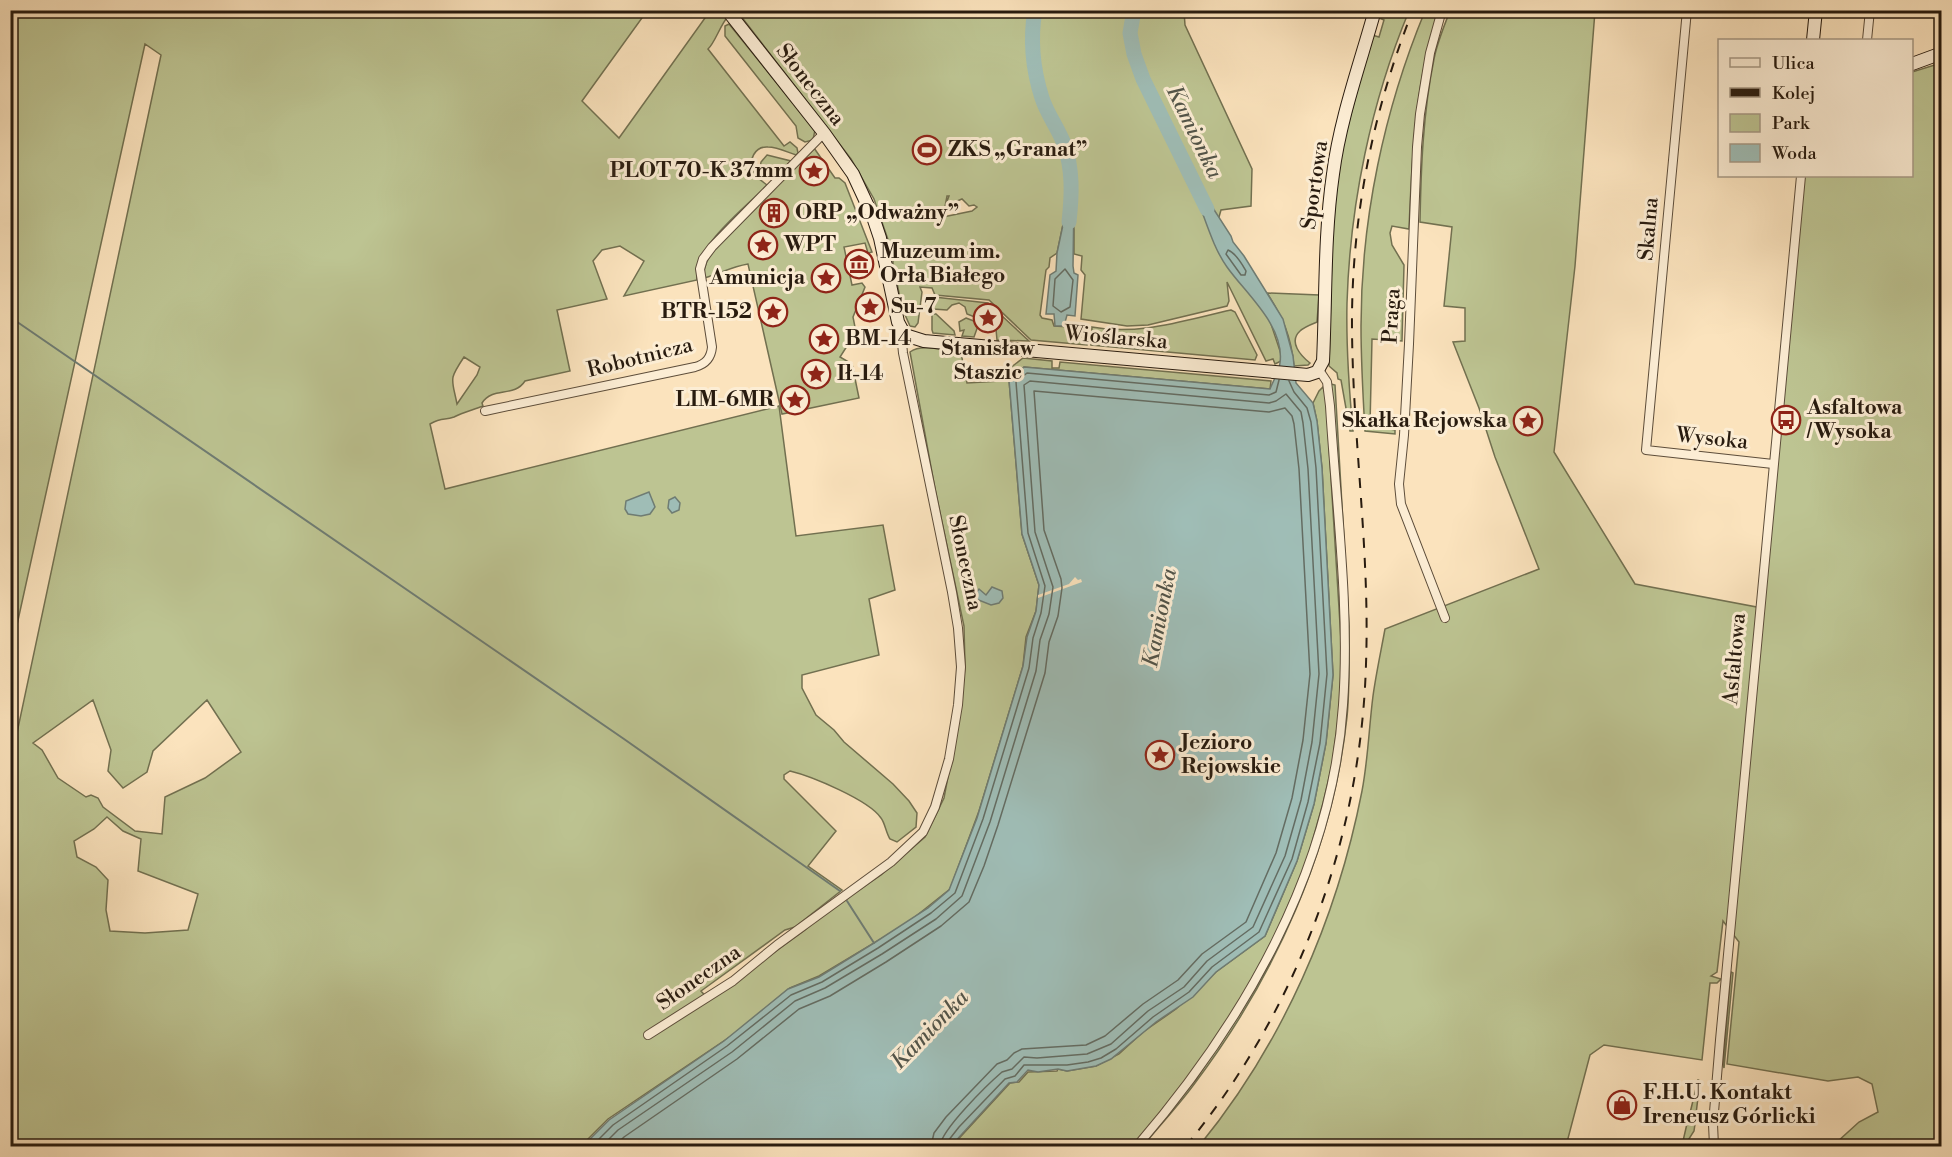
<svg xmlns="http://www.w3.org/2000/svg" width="1952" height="1157" font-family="'Libre Bodoni',serif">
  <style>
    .green { fill: #bdc492; stroke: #727050; stroke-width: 1.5; fill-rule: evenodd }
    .water { fill: #9fbdb6; stroke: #6f7c73; stroke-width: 1.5 }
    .pier { fill: #fbe3bd }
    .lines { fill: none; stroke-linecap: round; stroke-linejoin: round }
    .shore { stroke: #646c62; stroke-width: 1.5 }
    .stream { stroke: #6f7c73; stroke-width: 2 }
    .river { stroke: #9fbdb6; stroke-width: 15 }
    .street-casing { stroke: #5d4d3a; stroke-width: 10 }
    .secondary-casing { stroke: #281b0f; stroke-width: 14 }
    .street { stroke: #fcedd4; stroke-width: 8 }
    .secondary { stroke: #fcedd4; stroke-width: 12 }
    .rail { stroke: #281b0f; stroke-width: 2; stroke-dasharray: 10 10; stroke-linecap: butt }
    .labels { text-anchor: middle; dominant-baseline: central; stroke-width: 6; stroke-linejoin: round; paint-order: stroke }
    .street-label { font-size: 21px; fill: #281b0f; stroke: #fcedd4 }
    .poi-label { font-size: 21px; font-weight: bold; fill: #281b0f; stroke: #fcedd4; text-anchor: start }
    .water-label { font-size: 22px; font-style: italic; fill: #525449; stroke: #fcedd4 }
  </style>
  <rect width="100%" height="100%" fill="#fbe3bd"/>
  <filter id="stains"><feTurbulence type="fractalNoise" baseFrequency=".00333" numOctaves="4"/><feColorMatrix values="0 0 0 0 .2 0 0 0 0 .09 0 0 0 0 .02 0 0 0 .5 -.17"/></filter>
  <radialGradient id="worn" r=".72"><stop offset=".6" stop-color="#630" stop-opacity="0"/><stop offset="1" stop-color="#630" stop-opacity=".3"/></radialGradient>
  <g class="green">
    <path d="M11 11H647L582 101 619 138 710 11H725L729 15C720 25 715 43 708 49L784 146 790 142 797 148 798 153 796 155C787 152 777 147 768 147 755 146 748 160 753 171 755 177 762 181 767 185 744 210 694 245 697 280L624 296 644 261 620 246 602 250 593 261 607 299 557 310 570 371 525 381C514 398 493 386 482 403L483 406C473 410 463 412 454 417 444 421 443 416 430 424L445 489 779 406 796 536 883 525 895 590 869 599 879 655 802 675V688L816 715 834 730 844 742 893 784 909 801 917 813 916 827 897 842 890 839C886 833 885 823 881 818 869 800 811 776 790 771L784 775V779L836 831 808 866 842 890 795 927 785 930 701 991 709 1000 805 930 815 920 881 875 925 837 944 798 959 718 965 667 964 626 935 489 910 352C922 343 946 351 961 353L967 383 1001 381 996 379 1023 358 1052 361V368H1059L1060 362 1271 381 1270 389 1024 367 1009 380 1022 534 1039 585 1036 611 1026 637 1023 666 979 811 950 889 906 924 819 976 790 988 734 1034 608 1119 581 1146H142L133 1142 130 1146H11V761L161 55 145 44 11 652ZM464 357 480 367 477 375 457 404C452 378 448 381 464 357ZM93 700 111 750 108 771 123 788 147 772 153 751 207 700 241 752 205 778 165 797 162 834 135 831 103 807 98 798 91 795 86 797 58 778 42 750 33 743ZM107 817 123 831 141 839 138 871 198 894 188 930 145 933 110 931 106 910 108 880 96 867 77 857 74 841 94 829Z"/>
    <path d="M737 11H1184L1185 25 1252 169 1251 206 1221 210 1213 238 1219 253 1268 315 1283 360 1275 364 1273 359 1266 361 1227 282 1229 301 1227 306 1148 325 1127 326 1081 319 1085 275 1081 270 1082 256 1074 254V229L1068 201 1057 253 1050 258 1049 267 1046 270 1040 315 1042 318 1052 320 1054 326 1088 328 1087 345 1031 340 989 300 935 295 932 288 920 287 922 292 918 323 915 327 910 326 902 308 893 263V260L906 256 905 252 893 254 874 199 851 159ZM947 196H949L946 204 950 207 956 206 957 201 962 199 969 206 974 205 977 207 972 211 943 217Z"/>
    <path d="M1379 11H1409C1371 102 1350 204 1347 303 1346 346 1349 389 1353 431H1350L1341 380 1338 379 1337 373 1329 366 1333 209 1342 148 1372 35 1379 37 1384 20 1377 17Z"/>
    <path d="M1425 11H1439C1415 80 1412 155 1409 229L1392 226 1390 233 1392 245 1404 265 1402 341 1372 339 1370 425 1395 430V434L1365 431C1363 397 1361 361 1361 326 1361 219 1384 110 1425 11Z"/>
    <path d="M1450 11H1595L1575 266 1554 452 1635 584 1757 607 1799 176H1912V72L1941 63V1146H1835L1836 1143 1859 1122 1878 1112 1872 1084 1858 1077 1828 1081 1727 1064 1739 942 1723 921 1717 972 1711 976 1721 979 1717 983H1710L1702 1060 1604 1045 1590 1055 1566 1146H1199C1282 1045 1337 919 1362 791 1368 760 1369 727 1373 696 1376 674 1381 651 1385 629L1539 569 1495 457 1479 408 1453 342 1465 341V308L1444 306 1452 227 1420 222C1421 167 1423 113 1434 59 1437 43 1444 26 1450 11Z"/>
    <path d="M729 24 815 130 813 140 805 142 798 138 796 126 725 36V26Z"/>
    <path d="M814 148 835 178H839L845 183 872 252 868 253 865 243 844 247 852 285 862 283 865 287 853 317 856 332 840 357 852 364 859 398 782 414 748 264C730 267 720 274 704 278 703 266 708 258 715 249Z"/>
    <path d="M767 155 791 161 776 175 769 176 760 168 761 162Z"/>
    <path d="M1267 293 1319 295 1317 322C1312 324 1304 327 1300 331 1288 342 1301 356 1310 363L1308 365 1294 366C1291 336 1283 318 1267 293Z"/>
    <path d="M934 297 988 303 1029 341 997 340 995 318 991 314 984 313 980 319 967 314 965 307 959 303 952 305 947 310 933 309Z"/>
    <path d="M1231 310 1235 312 1257 355 1255 360 1091 345 1092 327C1139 336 1185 320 1231 310Z"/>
    <path d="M932 314H936L954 331 955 335 933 333 932 330Z"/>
    <path d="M966 318 979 323 974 337 962 336 964 330 960 331 959 322Z"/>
    <path d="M1331 384 1335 385 1349 626C1349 656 1350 687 1347 717 1333 849 1275 977 1195 1083 1179 1105 1160 1125 1143 1146H1139L1196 1079 1242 1010 1310 871 1347 697Z"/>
    <path d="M1323 387 1326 397 1342 657 1340 705 1332 765 1323 803 1306 864 1272 943 1219 1037 1134 1146H952L1010 1083 1019 1082 1028 1072 1057 1071 1058 1069 1067 1071 1096 1066 1119 1054 1143 1032 1176 1009 1216 972 1265 936 1297 861 1314 804 1326 743 1333 675 1322 468 1317 421 1313 403 1319 391Z"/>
    <path d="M1731 972 1733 973 1724 1068 1723 1064Z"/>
    <path d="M1698 1080 1700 1081 1696 1114 1690 1113Z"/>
    <path d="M1689 1115 1696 1117 1694 1131 1687 1142 1683 1141Z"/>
  </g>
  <g class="water">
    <path d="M1202 191 1231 236 1233 242 1244 256 1283 319 1293 356 1296 383 1313 403 1317 421 1322 468 1333 675 1326 743 1314 804 1297 861 1265 936 1216 972 1193 997 1156 1022 1111 1059 1096 1066 1067 1071 1058 1069 1038 1072 1028 1070 1017 1082 1009 1083 951 1146H583L609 1120 724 1041 788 989 819 977 874 943 928 908 949 890 977 818 1023 666 1027 637 1036 611 1039 585 1022 534 1009 380 1024 367 1270 389C1273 381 1279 372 1280 363 1285 326 1246 294 1227 267 1212 246 1205 217 1195 194Z"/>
    <path d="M1068 201H1074L1073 266 1074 273 1078 275 1075 316 1067 315 1064 326H1055L1054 314H1046L1050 275 1056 271 1057 253Z"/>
    <path d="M649 492 655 507 650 514 641 516 628 514 625 509 626 501Z"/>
    <path d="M675 497 680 503 679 510 672 513 668 508 669 500Z"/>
    <path d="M992 587 1002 591 1003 598 999 603 991 605 976 599 975 594 979 589 986 595Z"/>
  </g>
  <path class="pier" d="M1075 577 1078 580 1081 579 1082 582 1038 598V595L1069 584Z"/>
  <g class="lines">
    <g class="shore">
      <path d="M1228 250C1236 253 1242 264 1246 271L1245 275H1241L1226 254Z"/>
      <path d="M1065 269 1073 280 1070 307 1061 312 1053 306 1055 279Z"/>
      <path d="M592 1146 613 1125 727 1046 791 995 822 982 878 948 931 913 955 893 983 819 1029 668 1033 638 1041 613 1045 586 1028 533 1016 382 1027 373 1269 395 1276 392 1279 380"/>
      <path d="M602 1146 618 1130 732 1052 795 1001 825 988 882 954 936 919 962 896 990 822 1036 671 1040 640 1049 614 1053 587 1035 532 1024 385 1030 381 1269 403 1276 401 1286 394 1301 412 1303 423 1308 469 1319 674 1312 742 1301 800 1285 856 1253 927 1207 961 1184 987 1148 1011 1111 1044 1087 1054 1037 1058 1024 1057 1012 1069 1002 1072C988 1084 941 1130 940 1146"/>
      <path d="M615 1146 624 1137 737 1059 799 1009 830 996 886 962 941 926 969 902 984 866 998 825 1045 673 1049 642 1058 616 1062 588 1061 579 1044 530 1034 391 1269 412 1285 408 1292 416 1294 424 1299 469 1310 674 1303 740 1292 798 1276 853 1246 922 1202 954 1178 980 1143 1004 1105 1036 1086 1045 1022 1049 1014 1053 1007 1060 997 1064 946 1117 934 1133 931 1146"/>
      <path d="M947 1146 948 1141 959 1127 1005 1079 1015 1076 1024 1065H1067L1088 1062 1101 1058 1116 1049 1153 1017 1189 992 1212 967 1259 932 1292 859 1308 802 1320 743 1327 674 1316 468 1311 422 1307 408 1294 392 1289 381"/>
    </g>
    <g class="stream">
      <path d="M10 317 624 739 840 891"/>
      <path d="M847 901 874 943"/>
    </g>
    <g class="river">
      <path d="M1035 10C1030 39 1033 70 1042 98 1047 114 1058 128 1064 144 1073 169 1072 195 1069 222"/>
      <path d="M1134 10 1130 33 1134 54 1143 79 1207 209"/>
    </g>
    <g class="street-casing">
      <g id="street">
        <path d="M1442 10 1430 53 1420 114 1417 147 1409 344 1404 435 1399 484 1401 504 1445 618"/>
        <path d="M1687 10 1646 450 1773 464"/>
        <path d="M1867 40 1870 10"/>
        <path d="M485 411 695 367C706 364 711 358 712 347L700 269 703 259 712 247 824 133"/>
        <path d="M648 1035 733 981 777 945 891 862 923 832 935 807 949 759 958 705 961 667 958 628 952 592 903 353 902 343 905 335"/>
        <path d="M1137 1146C1243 1023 1332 871 1343 705 1350 606 1336 505 1330 406L1327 382 1319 370"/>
        <path d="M1714 1146 1713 1124 1720 1040 1801 176"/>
      </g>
    </g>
    <g class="secondary-casing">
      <g id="secondary">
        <path d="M727 10 824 133 853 174 873 217 880 238 898 322 905 335 924 341 1308 375 1317 372 1323 361C1326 299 1324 236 1333 174 1340 119 1360 64 1375 10"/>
        <path d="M1813 40 1816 10"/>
        <path d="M1912 64 1942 53"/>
      </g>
    </g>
    <use href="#street" class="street"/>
    <use href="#secondary" class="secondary"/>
    <path class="rail" d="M1186 1146C1297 1011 1361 839 1366 664 1370 552 1353 441 1352 330 1351 221 1372 112 1413 10"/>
  </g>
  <defs>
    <g id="stadium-ring" transform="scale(1.5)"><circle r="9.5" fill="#fcedd4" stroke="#8f2418" stroke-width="1.5"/><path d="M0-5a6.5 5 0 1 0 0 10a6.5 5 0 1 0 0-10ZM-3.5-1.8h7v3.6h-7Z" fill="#8f2418"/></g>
    <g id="sight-ring" transform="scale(1.5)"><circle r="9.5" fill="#fcedd4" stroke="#8f2418" stroke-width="1.5"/><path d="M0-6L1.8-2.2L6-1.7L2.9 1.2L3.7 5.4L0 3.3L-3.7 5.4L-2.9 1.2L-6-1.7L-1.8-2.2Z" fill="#8f2418"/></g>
    <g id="building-ring" transform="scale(1.5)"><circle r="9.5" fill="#fcedd4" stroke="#8f2418" stroke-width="1.5"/><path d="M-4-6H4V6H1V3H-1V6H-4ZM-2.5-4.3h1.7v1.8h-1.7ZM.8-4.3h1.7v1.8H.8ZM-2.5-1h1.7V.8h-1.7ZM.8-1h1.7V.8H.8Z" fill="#8f2418"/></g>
    <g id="museum-ring" transform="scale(1.5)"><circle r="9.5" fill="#fcedd4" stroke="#8f2418" stroke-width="1.5"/><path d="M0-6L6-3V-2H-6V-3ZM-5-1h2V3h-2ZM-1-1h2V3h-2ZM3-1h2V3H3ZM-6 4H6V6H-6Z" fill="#8f2418"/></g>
    <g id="bus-ring" transform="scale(1.5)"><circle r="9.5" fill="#fcedd4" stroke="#8f2418" stroke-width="1.5"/><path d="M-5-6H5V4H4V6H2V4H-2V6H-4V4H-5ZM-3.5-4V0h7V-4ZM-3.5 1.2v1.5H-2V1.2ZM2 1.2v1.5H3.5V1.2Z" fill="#8f2418"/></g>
    <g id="shop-ring" transform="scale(1.5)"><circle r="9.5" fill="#fcedd4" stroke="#8f2418" stroke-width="1.5"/><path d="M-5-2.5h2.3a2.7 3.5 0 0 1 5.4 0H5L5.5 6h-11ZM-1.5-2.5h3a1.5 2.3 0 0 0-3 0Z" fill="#8f2418"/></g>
  </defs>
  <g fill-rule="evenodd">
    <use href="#stadium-ring" x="927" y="150"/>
    <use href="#sight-ring" x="814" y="171"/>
    <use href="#building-ring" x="774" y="213"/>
    <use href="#sight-ring" x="763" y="245"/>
    <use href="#museum-ring" x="859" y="264"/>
    <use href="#sight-ring" x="826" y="278"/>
    <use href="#sight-ring" x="870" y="307"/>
    <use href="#sight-ring" x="773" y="312"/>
    <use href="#sight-ring" x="988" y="318"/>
    <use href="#sight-ring" x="824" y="339"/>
    <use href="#sight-ring" x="816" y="374"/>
    <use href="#sight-ring" x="795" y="400"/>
    <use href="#bus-ring" x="1786" y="420"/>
    <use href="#sight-ring" x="1528" y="421"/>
    <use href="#sight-ring" x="1160" y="755"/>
    <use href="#shop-ring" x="1622" y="1105"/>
  </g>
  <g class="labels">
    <g class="street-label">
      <text transform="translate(810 85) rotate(52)">Słoneczna</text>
      <text transform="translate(1315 185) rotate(-82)">Sportowa</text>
      <text transform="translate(1649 229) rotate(-85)">Skalna</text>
      <text transform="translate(1392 316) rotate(-87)">Praga</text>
      <text transform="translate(1116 338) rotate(5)">Wioślarska</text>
      <text transform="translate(640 358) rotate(-14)">Robotnicza</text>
      <text transform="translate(1712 439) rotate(6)">Wysoka</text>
      <text transform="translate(965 563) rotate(78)">Słoneczna</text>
      <text transform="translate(1735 659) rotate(-85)">Asfaltowa</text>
      <text transform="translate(699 978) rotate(-35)">Słoneczna</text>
    </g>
    <g class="poi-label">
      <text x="948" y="150">ZKS „Granat”</text>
      <text x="793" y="171" text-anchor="end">PLOT 70-K 37mm</text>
      <text x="795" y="213">ORP „Odważny”</text>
      <text x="784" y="245">WPT</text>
      <text x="880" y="252">Muzeum im.<tspan x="880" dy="24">Orła Białego</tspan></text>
      <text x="805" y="278" text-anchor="end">Amunicja</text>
      <text x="891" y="307">Su-7</text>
      <text x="752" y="312" text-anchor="end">BTR-152</text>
      <text x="845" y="339">BM-14</text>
      <text x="988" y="349" text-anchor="middle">Stanisław<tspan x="988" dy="24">Staszic</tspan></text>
      <text x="837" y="374">Ił-14</text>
      <text x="774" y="400" text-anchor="end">LIM-6MR</text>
      <text x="1807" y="408">Asfaltowa<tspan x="1807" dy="24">/ Wysoka</tspan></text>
      <text x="1507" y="421" text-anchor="end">Skałka Rejowska</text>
      <text x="1181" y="743">Jezioro<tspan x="1181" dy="24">Rejowskie</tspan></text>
      <text x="1643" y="1093">F.H.U. Kontakt<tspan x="1643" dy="24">Ireneusz Górlicki</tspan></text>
    </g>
    <g class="water-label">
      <text transform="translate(1194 132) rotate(64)">Kamionka</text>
      <text transform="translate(1160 618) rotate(-79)">Kamionka</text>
      <text transform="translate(930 1030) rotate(-46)">Kamionka</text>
    </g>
  </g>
  <rect width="1952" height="1157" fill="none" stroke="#fbe3bd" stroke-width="36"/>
  <rect x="12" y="12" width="1928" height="1133" fill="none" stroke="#281b0f" stroke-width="3"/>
  <rect x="18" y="18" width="1916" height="1121" fill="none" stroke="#281b0f" stroke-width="1.5"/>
  <rect x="1718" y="39" width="195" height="138" fill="#fcedd4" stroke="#a79985" stroke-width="1.5"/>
  <rect x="1730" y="58" width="30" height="9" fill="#fcedd4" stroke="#a79985" stroke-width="1.5"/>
  <text x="1772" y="69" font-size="18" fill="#281b0f">Ulica</text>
  <rect x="1730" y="88" width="30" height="9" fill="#281b0f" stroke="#a79985" stroke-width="1.5"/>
  <text x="1772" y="99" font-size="18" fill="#281b0f">Kolej</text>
  <rect x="1730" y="114" width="30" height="18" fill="#bdc492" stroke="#a79985" stroke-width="1.5"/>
  <text x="1772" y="129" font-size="18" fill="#281b0f">Park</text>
  <rect x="1730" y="144" width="30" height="18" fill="#9fbdb6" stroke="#a79985" stroke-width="1.5"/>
  <text x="1772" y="159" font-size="18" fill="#281b0f">Woda</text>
  <rect width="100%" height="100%" filter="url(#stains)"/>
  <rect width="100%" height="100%" fill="url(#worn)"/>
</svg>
